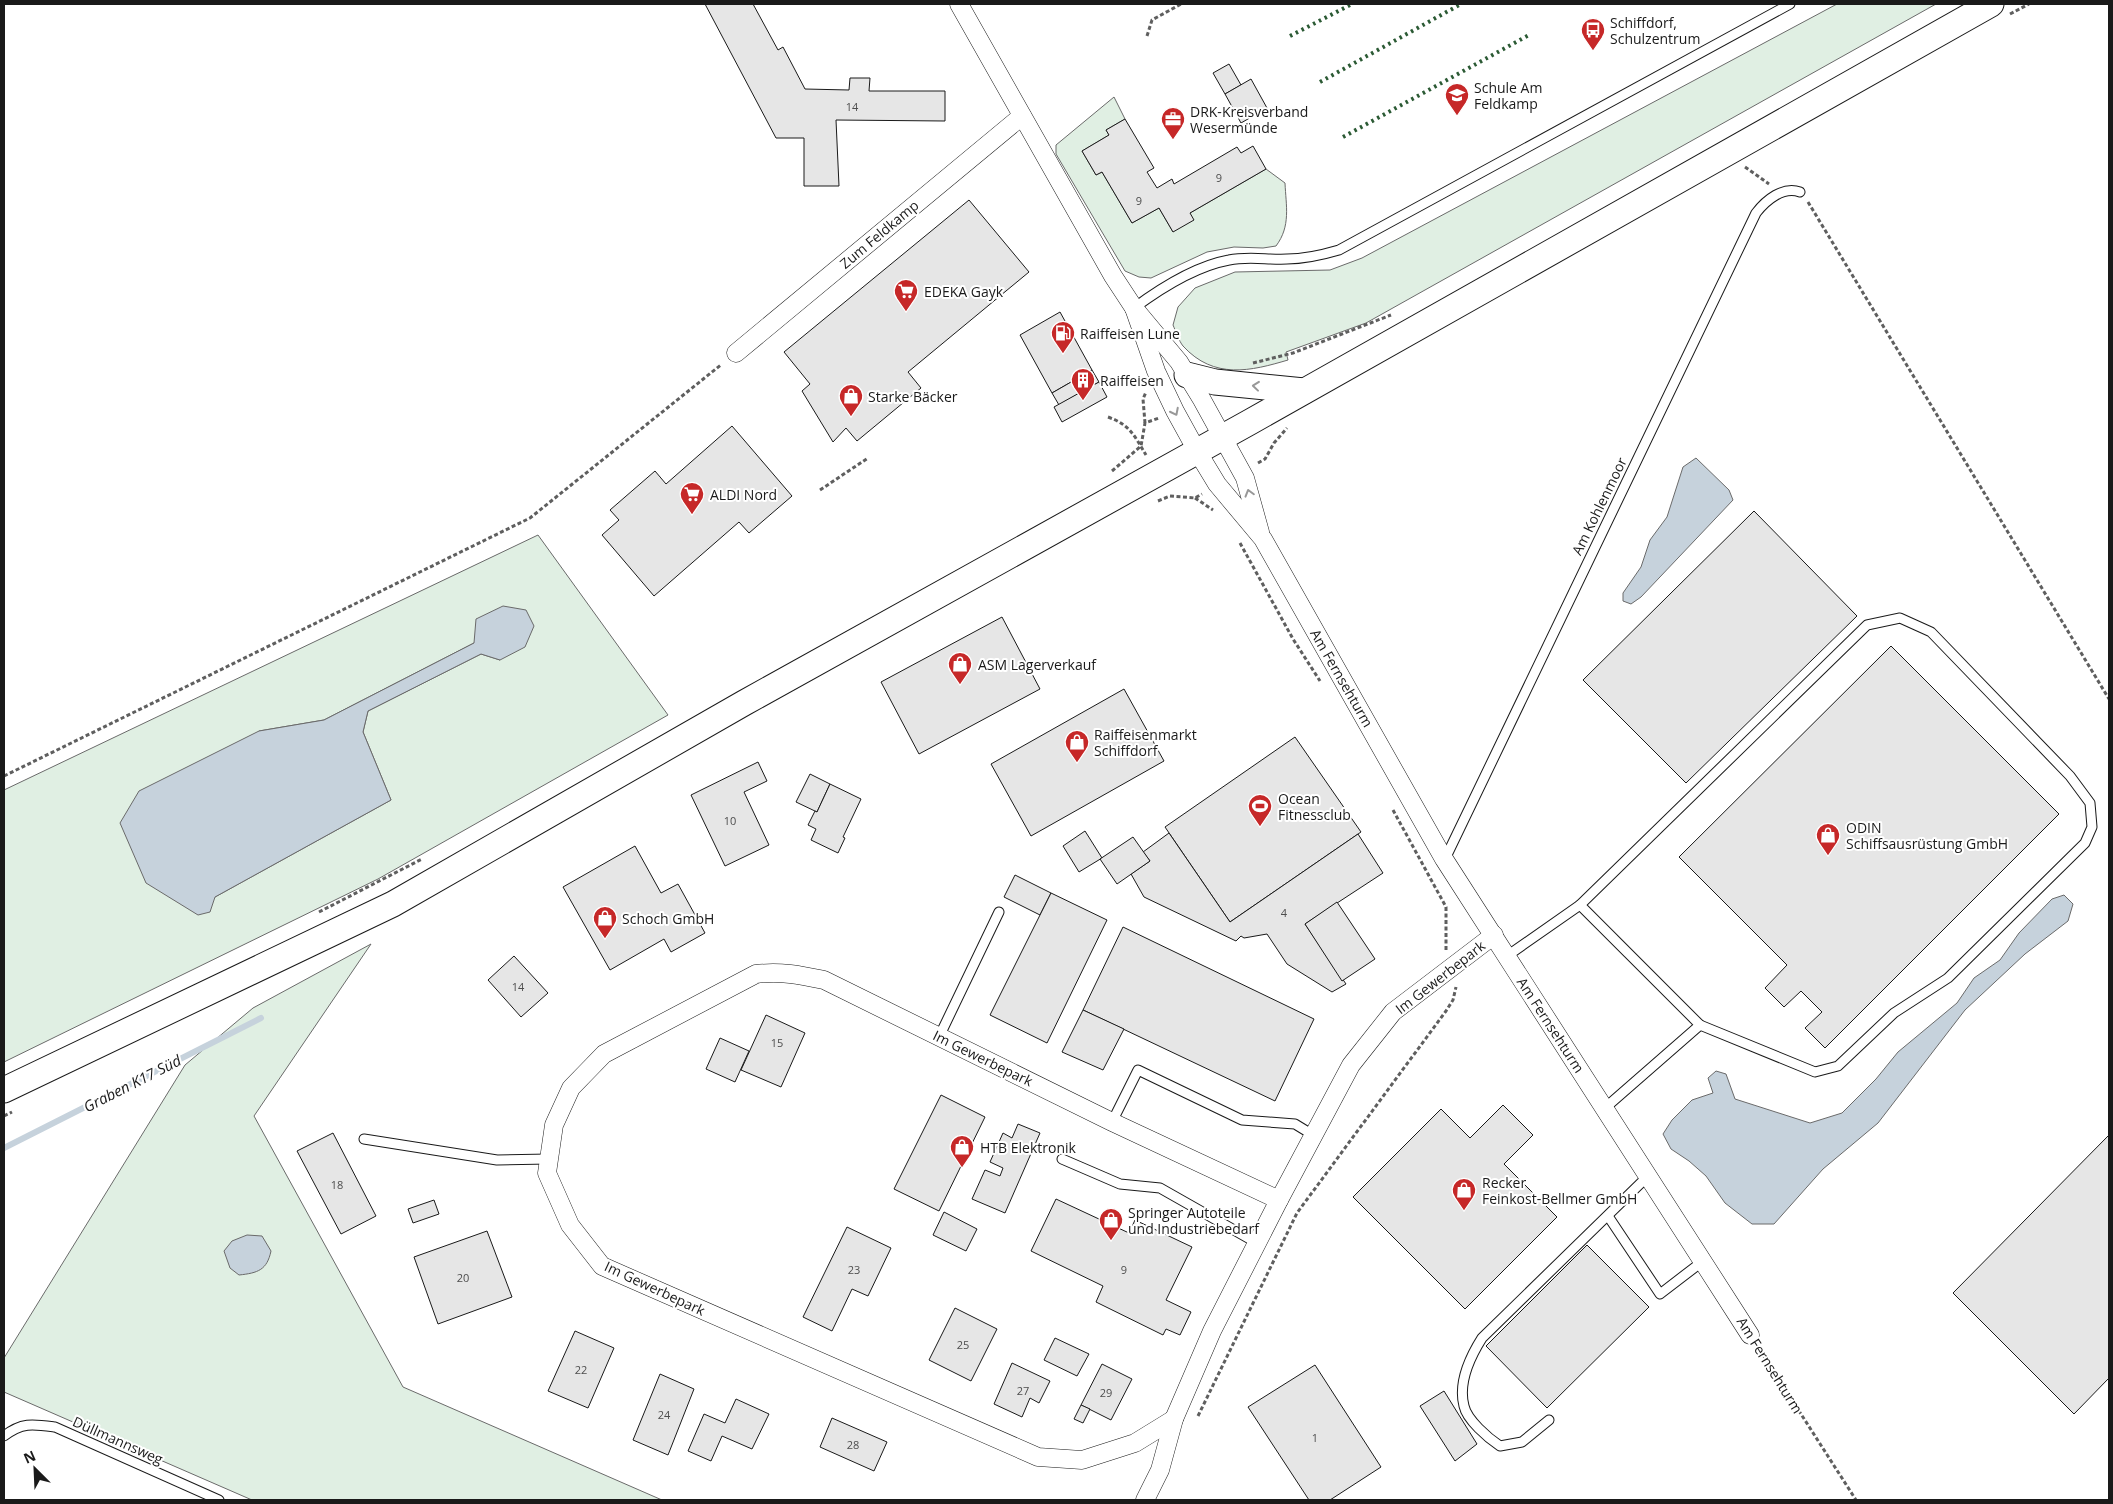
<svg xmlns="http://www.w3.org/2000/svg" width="2113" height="1504" font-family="'Open Sans',sans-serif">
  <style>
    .green { fill: #e0efe3; stroke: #6a6a6a; fill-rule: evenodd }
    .water { fill: #c6d2dc; stroke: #6a6a6a }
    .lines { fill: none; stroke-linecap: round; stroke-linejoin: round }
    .stream { stroke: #c6d2dc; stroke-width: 6 }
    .building { fill: #e6e6e6; stroke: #1a1a1a }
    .service-casing { stroke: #1a1a1a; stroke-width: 11 }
    .minor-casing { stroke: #1a1a1a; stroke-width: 19 }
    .secondary-casing { stroke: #1a1a1a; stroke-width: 27 }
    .path { stroke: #5f5f5f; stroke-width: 3; stroke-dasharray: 4 2.5; stroke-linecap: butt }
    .service { stroke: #fff; stroke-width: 9 }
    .minor { stroke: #fff; stroke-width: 18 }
    .secondary { stroke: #fff; stroke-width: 25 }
    .hedge { stroke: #2b5a34; stroke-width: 4; stroke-dasharray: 2.5 4; stroke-linecap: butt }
    .oneway { stroke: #989898 }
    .labels { text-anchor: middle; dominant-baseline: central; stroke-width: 4; stroke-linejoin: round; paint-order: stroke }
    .number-label { font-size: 11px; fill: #4d4d4d }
    .poi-label { font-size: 14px; fill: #1a1a1a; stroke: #fff; text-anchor: start }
    .street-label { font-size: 14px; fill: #1a1a1a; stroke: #fff }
    .water-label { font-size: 15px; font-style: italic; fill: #1a1a1a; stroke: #fff }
  </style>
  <rect width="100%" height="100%" fill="#fff"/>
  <g class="green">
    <path d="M1837 4H1936L1366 323 1286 352 1288 360C1251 371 1214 380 1183 346 1179 341 1176 332 1173 325L1178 307 1195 288 1235 272 1330 270 1362 258Z"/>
    <path d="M1114 97 1125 119 1106 130 1109 135 1082 151 1096 175 1102 172 1132 223 1159 208 1173 232 1190 213 1266 169 1285 183C1286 206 1291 226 1276 246L1263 248 1234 247 1207 252 1151 278 1139 277 1125 271 1056 154V145Z"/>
    <path d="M538 535 668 715 378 879 4 1062V790ZM474 643 500 660 481 654 368 711 363 732 391 800 215 897 259 731 324 720Z"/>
    <path d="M371 944 254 1116 403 1387 662 1500H252L4 1392V1358L185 1065 253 1008Z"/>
  </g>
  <g class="water">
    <path d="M1696 458 1729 490 1733 500 1641 597 1631 604 1623 601V593L1641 567 1650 540 1667 517 1683 467Z"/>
    <path d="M503 606 526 610 534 626 525 647 500 660 481 654 368 711 363 732 391 800 215 897 210 912 198 915 146 883 120 823 139 791 259 731 324 720 474 643 476 619Z"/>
    <path d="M2064 895 2073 904 2068 921 2025 954 1965 1010 1878 1123 1823 1169 1774 1224H1752L1725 1203 1706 1176 1689 1161 1671 1149 1663 1134 1672 1120 1692 1100 1713 1093 1708 1078 1716 1071 1726 1074 1735 1099 1810 1123 1842 1113 1876 1079 1898 1052 1957 1003 1974 978 2000 960 2019 933 2052 899Z"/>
    <path d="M247 1235 262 1236 271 1251C267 1270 258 1273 239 1275L230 1268 224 1251 232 1241Z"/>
  </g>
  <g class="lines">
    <path class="stream" d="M4 1148 261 1018"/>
  </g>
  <g class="building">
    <path d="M705 4H753L778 50 783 47 805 89 849 90 850 78H870L869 91H945V121L836 120 839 186H804V138H776Z"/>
    <path d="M1229 64 1241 85 1225 94 1213 73Z"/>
    <path d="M1251 79 1267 108 1241 123 1225 94Z"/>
    <path d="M1125 119 1154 168 1147 172 1157 188 1172 179 1174 184 1237 147 1241 153 1253 146 1266 169 1190 213 1194 220 1173 232 1159 208 1132 223 1102 172 1096 175 1082 151 1109 135 1106 130Z"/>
    <path d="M969 200 1029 272 908 372 921 388 857 441 846 428 833 442 802 391 810 384 784 352Z"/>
    <path d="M1060 312 1092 370 1052 393 1020 335Z"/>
    <path d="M1092 370 1099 382 1059 405 1052 393Z"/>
    <path d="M1099 382 1107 397 1062 422 1054 407Z"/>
    <path d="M732 426 792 496 749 533 739 522 654 596 602 535 619 520 610 510 655 471 666 484Z"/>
    <path d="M1754 511 1857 616 1686 783 1583 680Z"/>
    <path d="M1002 617 1040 689 919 754 881 682Z"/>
    <path d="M1891 646 2059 814 1825 1048 1805 1028 1822 1012 1801 991 1784 1007 1765 988 1787 965 1679 857Z"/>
    <path d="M1124 689 1164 761 1031 836 991 764Z"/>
    <path d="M1295 737 1361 832 1230 922 1165 827Z"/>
    <path d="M758 762 767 781 744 792 769 845 725 866 691 795Z"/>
    <path d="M810 774 830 784 817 812 796 802Z"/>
    <path d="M830 784 861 799 843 837 845 838 838 853 811 840 816 829 808 825 815 811 817 812Z"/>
    <path d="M1085 831 1102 858 1079 872 1063 846Z"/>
    <path d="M1169 833 1230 922 1358 834 1383 873 1305 924 1346 984 1332 992 1287 964 1267 934 1244 938 1241 936 1236 941 1144 897 1131 874 1150 861 1143 852Z"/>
    <path d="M1133 837 1150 861 1117 884 1100 859Z"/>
    <path d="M635 846 661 893 678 884 705 933 671 952 664 939 610 970 563 887Z"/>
    <path d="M1015 875 1051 893 1040 915 1004 897Z"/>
    <path d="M1051 893 1107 920 1047 1043 990 1015Z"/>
    <path d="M1337 902 1375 959 1342 981 1305 924Z"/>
    <path d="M1123 927 1314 1019 1275 1101 1083 1010Z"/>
    <path d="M514 956 548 993 521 1017 488 980Z"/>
    <path d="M1083 1010 1124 1029 1103 1070 1062 1052Z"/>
    <path d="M766 1015 805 1033 781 1087 741 1070Z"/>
    <path d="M720 1038 749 1051 735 1082 706 1069Z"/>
    <path d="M941 1095 985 1117 939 1211 894 1189Z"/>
    <path d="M1503 1105 1533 1135 1504 1164 1557 1217 1465 1309 1353 1197 1441 1109 1470 1138Z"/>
    <path d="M1018 1124 1040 1133 1005 1213 972 1199 985 1170 1000 1176 1003 1168 990 1162 1003 1133 1012 1138Z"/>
    <path d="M333 1133 376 1216 341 1234 297 1151Z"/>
    <path d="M2109 1135V1378L2074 1414 1953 1293Z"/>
    <path d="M1056 1199 1129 1233 1135 1220 1192 1247 1166 1300 1191 1312 1180 1335 1166 1329 1163 1335 1096 1302 1103 1286 1031 1251Z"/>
    <path d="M434 1200 439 1214 413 1223 408 1209Z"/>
    <path d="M944 1212 977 1229 966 1251 933 1235Z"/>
    <path d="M847 1227 891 1248 868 1296 852 1289 832 1331 803 1317Z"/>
    <path d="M487 1231 512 1297 438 1324 414 1257Z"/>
    <path d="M1587 1245 1649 1307 1547 1408 1486 1346Z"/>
    <path d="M955 1308 997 1329 971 1381 929 1360Z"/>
    <path d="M575 1331 614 1348 588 1408 548 1391Z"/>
    <path d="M1055 1338 1089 1354 1077 1376 1044 1360Z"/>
    <path d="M1012 1363 1050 1381 1039 1403 1030 1398 1022 1417 994 1404Z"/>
    <path d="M1102 1364 1132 1379 1111 1420 1081 1405Z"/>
    <path d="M1315 1365 1381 1467 1330 1500H1309L1248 1407Z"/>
    <path d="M660 1374 694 1389 668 1455 633 1440Z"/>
    <path d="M1444 1391 1477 1444 1455 1461 1420 1406Z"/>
    <path d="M736 1399 769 1414 752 1449 722 1436 711 1461 688 1451 704 1414 725 1423Z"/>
    <path d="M1081 1405 1090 1409 1083 1423 1074 1419Z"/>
    <path d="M832 1418 887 1442 874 1471 820 1447Z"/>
  </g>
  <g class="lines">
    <g class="service-casing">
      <g id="service">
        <path d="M1134 308C1161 288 1196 266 1229 260 1248 256 1268 260 1287 259 1305 259 1322 255 1339 250L1790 4"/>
        <path d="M1445 859 1756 213C1766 200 1783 186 1800 192"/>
        <path d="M1580 905 1700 1025"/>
        <path d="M1507 956 1580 905 1867 625 1900 618 1931 632 2070 776 2090 803 2092 827 2085 843 1948 978 1894 1013 1838 1066 1815 1072 1700 1025 1605 1108"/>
        <path d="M939 1037 999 912"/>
        <path d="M1112 1122 1138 1070 1242 1120 1295 1124 1313 1135"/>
        <path d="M364 1139 497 1160 549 1159"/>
        <path d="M1062 1159 1120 1184 1160 1188 1257 1243"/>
        <path d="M1608 1216 1660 1294 1703 1261"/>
        <path d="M1549 1420 1522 1442 1500 1446C1488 1438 1467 1420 1464 1406 1458 1383 1470 1357 1482 1338L1648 1176"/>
        <path d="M4 1436C22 1422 33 1424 55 1427L219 1500"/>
      </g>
    </g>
    <g class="minor-casing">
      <g id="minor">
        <path d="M959 4 1113 276 1134 308 1179 362 1201 398 1245 478 1260 532"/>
        <path d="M1134 308 1156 371 1175 411 1197 451 1217 484 1263 539 1444 859 1750 1335"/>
        <path d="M736 353 1022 116"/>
        <path d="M1174 1419 1135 1443 1082 1460 1038 1457 602 1266 570 1225 547 1173 554 1125 571 1088 604 1054 756 974C781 971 800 975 824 980L1112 1122 1279 1200"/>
        <path d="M1145 1500 1160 1470 1174 1419 1212 1331 1279 1200 1351 1065 1393 1012 1494 935"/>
      </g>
    </g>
    <g class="secondary-casing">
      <g id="secondary">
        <path d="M1187 375 1215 382 1304 391"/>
        <path d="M4 1090 393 904 744 703 1250 422 1991 4"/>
      </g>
    </g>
    <g class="path">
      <path d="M2010 14 2029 4"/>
      <path d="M1147 36 1152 20 1181 4"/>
      <path d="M1745 167 1769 184"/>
      <path d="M1808 202 2109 699"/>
      <path d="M1253 363 1293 353 1391 315"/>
      <path d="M1108 417C1130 425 1134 435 1146 455"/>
      <path d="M1145 423 1143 399 1146 392"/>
      <path d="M1258 463 1265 459 1274 443 1287 428"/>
      <path d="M1112 471 1141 446 1145 423 1159 418"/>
      <path d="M820 490 868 458"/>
      <path d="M1195 498 1213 510"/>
      <path d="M1158 501 1170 496 1195 498 1202 494"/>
      <path d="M1240 543 1293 639 1320 681"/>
      <path d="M4 776 530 518 722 364"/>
      <path d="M1393 810 1446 907V950"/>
      <path d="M319 912 422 859"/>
      <path d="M4 1116 12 1112"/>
      <path d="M1760 1350 1856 1500"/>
      <path d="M1198 1416 1297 1213 1446 1011 1453 1000 1456 987"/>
    </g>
    <use href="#service" class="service"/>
    <use href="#minor" class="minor"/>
    <use href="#secondary" class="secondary"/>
    <g class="hedge">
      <path d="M1290 36 1352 4"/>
      <path d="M1320 82 1461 4"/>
      <path d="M1343 137 1529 35"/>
    </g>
  </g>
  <defs><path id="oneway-chevron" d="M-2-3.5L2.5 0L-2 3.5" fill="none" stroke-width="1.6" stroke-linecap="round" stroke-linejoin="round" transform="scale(1.25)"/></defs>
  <g class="oneway">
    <use href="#oneway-chevron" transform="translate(1256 386) rotate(-174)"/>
    <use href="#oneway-chevron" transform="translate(1175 412) rotate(63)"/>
    <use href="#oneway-chevron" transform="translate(1249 493) rotate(-106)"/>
  </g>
  <defs>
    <g id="bus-pin" transform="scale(1.25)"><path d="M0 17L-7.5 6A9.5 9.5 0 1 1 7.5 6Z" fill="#c62828" stroke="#fff"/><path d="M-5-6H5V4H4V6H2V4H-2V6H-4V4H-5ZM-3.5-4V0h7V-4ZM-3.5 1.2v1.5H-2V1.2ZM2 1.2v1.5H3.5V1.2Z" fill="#fff"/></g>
    <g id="school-pin" transform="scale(1.25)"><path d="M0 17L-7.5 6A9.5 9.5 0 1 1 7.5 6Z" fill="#c62828" stroke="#fff"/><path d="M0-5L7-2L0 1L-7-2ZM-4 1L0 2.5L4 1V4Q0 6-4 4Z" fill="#fff"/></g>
    <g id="office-pin" transform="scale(1.25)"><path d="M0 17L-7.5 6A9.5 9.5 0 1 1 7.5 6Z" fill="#c62828" stroke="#fff"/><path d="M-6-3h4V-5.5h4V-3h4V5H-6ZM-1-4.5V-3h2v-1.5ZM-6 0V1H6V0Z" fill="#fff"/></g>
    <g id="supermarket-pin" transform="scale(1.25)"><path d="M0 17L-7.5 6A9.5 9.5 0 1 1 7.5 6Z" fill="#c62828" stroke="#fff"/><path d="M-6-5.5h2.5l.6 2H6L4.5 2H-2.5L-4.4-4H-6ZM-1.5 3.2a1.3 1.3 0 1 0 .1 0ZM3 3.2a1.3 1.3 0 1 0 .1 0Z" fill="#fff"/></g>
    <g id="fuel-pin" transform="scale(1.25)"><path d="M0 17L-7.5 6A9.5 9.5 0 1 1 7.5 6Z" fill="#c62828" stroke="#fff"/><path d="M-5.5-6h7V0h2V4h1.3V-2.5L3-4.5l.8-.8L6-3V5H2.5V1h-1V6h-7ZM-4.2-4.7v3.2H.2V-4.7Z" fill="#fff"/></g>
    <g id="building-pin" transform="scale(1.25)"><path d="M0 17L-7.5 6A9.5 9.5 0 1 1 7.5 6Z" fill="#c62828" stroke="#fff"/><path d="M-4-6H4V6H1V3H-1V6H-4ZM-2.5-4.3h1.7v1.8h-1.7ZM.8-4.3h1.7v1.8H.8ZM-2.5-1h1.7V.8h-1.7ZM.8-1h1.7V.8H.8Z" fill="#fff"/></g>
    <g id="shop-pin" transform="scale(1.25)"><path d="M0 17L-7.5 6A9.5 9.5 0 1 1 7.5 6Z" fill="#c62828" stroke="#fff"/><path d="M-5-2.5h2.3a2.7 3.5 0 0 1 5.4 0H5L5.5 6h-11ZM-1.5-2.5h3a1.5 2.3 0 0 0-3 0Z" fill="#fff"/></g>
    <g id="stadium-pin" transform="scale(1.25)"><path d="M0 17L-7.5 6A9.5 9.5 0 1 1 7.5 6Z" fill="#c62828" stroke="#fff"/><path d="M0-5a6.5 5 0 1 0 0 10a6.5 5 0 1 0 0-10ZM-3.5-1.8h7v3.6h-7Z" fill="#fff"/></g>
  </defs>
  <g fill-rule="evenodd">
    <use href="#bus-pin" x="1593" y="30"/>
    <use href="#school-pin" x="1457" y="95"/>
    <use href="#office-pin" x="1173" y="119"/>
    <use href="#supermarket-pin" x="906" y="291"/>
    <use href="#fuel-pin" x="1063" y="333"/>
    <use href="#building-pin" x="1083" y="380"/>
    <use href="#shop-pin" x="851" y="396"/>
    <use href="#supermarket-pin" x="692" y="494"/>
    <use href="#shop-pin" x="960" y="664"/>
    <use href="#shop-pin" x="1077" y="742"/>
    <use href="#stadium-pin" x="1260" y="806"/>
    <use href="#shop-pin" x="1828" y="835"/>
    <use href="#shop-pin" x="605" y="918"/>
    <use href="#shop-pin" x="962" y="1147"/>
    <use href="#shop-pin" x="1464" y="1190"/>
    <use href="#shop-pin" x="1111" y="1220"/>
  </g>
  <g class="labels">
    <g class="number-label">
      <text x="852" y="106">14</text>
      <text x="1219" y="177">9</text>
      <text x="1139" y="200">9</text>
      <text x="730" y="820">10</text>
      <text x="1284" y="912">4</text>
      <text x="518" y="986">14</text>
      <text x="777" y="1042">15</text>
      <text x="337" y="1184">18</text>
      <text x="854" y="1269">23</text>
      <text x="1124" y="1269">9</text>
      <text x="463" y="1277">20</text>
      <text x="963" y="1344">25</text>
      <text x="581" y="1369">22</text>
      <text x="1023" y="1390">27</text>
      <text x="1106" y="1392">29</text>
      <text x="664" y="1414">24</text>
      <text x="1315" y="1437">1</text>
      <text x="853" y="1444">28</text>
    </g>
    <g class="poi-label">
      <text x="1610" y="22">Schiffdorf,<tspan x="1610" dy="16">Schulzentrum</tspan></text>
      <text x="1474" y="87">Schule Am<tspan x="1474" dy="16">Feldkamp</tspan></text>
      <text x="1190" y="111">DRK-Kreisverband<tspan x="1190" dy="16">Wesermünde</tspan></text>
      <text x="924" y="291">EDEKA Gayk</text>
      <text x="1080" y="333">Raiffeisen Lune</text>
      <text x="1100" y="380">Raiffeisen</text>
      <text x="868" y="396">Starke Bäcker</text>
      <text x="710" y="494">ALDI Nord</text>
      <text x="978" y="664">ASM Lagerverkauf</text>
      <text x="1094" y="734">Raiffeisenmarkt<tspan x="1094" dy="16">Schiffdorf</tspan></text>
      <text x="1278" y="798">Ocean<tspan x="1278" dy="16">Fitnessclub</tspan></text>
      <text x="1846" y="827">ODIN<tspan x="1846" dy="16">Schiffsausrüstung GmbH</tspan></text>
      <text x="622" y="918">Schoch GmbH</text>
      <text x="980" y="1147">HTB Elektronik</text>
      <text x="1482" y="1182">Recker<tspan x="1482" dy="16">Feinkost-Bellmer GmbH</tspan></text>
      <text x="1128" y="1212">Springer Autoteile<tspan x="1128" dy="16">und Industriebedarf</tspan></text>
    </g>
    <g class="street-label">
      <text transform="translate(879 234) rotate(-40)">Zum Feldkamp</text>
      <text transform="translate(1599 506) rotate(-64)">Am Kohlenmoor</text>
      <text transform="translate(1342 678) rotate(60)">Am Fernsehturm</text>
      <text transform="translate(1440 977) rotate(-38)">Im Gewerbepark</text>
      <text transform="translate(1551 1025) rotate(57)">Am Fernsehturm</text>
      <text transform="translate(983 1058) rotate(26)">Im Gewerbepark</text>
      <text transform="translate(655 1288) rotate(25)">Im Gewerbepark</text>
      <text transform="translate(1770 1365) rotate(58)">Am Fernsehturm</text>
      <text transform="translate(118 1440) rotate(24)">Düllmannsweg</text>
    </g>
    <g class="water-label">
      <text transform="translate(132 1083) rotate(-27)">Graben K17 Süd</text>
    </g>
  </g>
  <rect width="2113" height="1504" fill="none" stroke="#1a1a1a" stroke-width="10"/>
  <g transform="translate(35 1469) rotate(336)" stroke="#ffffff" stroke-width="4" paint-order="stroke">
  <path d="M0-4L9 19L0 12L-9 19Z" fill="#1a1a1a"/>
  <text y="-8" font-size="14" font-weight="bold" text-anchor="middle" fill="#1a1a1a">N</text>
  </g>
</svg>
